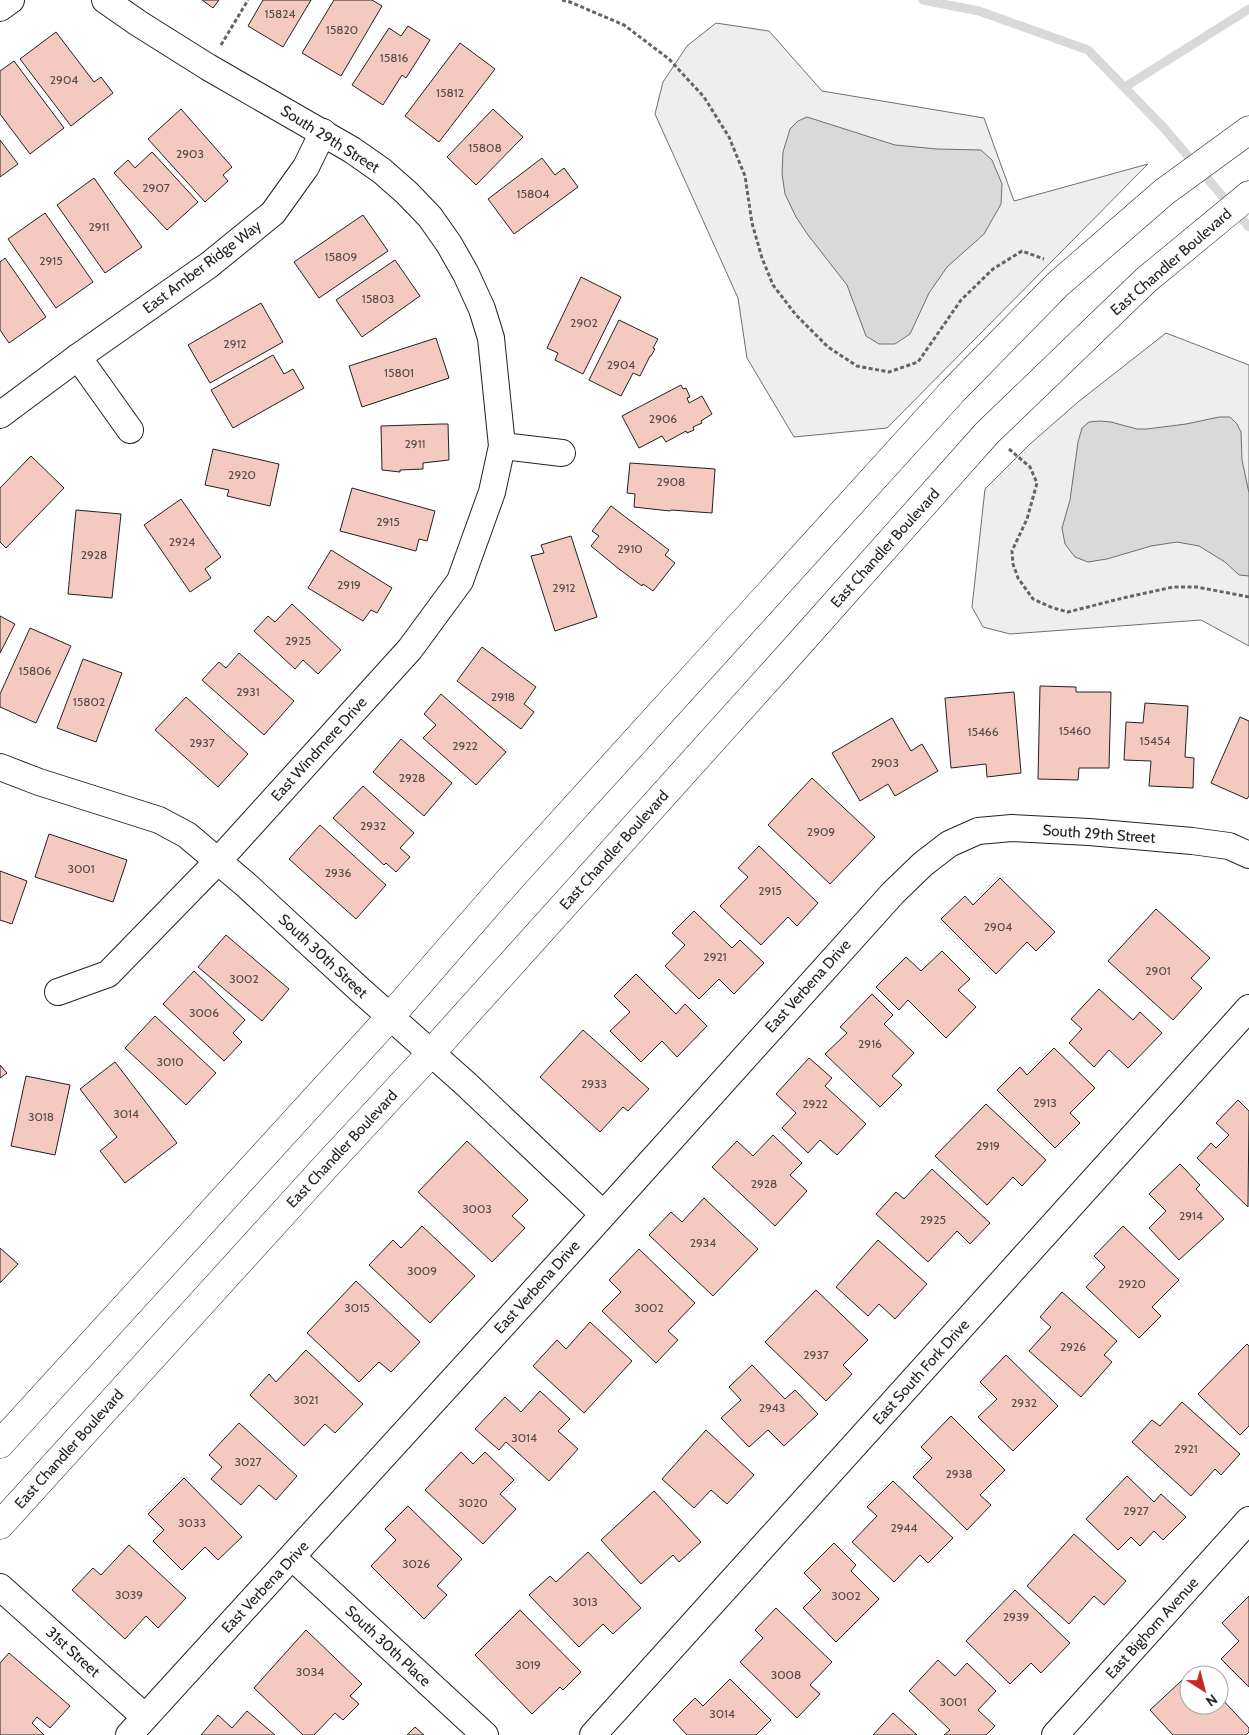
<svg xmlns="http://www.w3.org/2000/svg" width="1249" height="1735" font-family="Cabin,sans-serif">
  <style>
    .green { fill: #eee; stroke: #6f6f6f }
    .water { fill: #d9d9d9; stroke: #6f6f6f }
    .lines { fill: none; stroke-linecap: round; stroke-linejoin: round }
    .stream { stroke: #d9d9d9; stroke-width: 9 }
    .building { fill: #f3c9c0; stroke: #222 }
    .street-casing { stroke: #222; stroke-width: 28 }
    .secondary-casing { stroke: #222; stroke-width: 29 }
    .path { stroke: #646464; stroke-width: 3; stroke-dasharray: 4 2.5; stroke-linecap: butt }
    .street { stroke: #fff; stroke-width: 26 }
    .secondary { stroke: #fff; stroke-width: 28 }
    .labels { text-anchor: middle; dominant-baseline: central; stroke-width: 4; stroke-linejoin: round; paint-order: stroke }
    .number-label { font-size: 12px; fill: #564c4a }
    .street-label { font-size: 15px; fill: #222; stroke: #fff }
  </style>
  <rect width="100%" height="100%" fill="#fff"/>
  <g class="green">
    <path d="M716 23 769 31 822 91 984 118 1014 201 1148 164 887 428 794 437 747 358 738 298 655 114 663 82 687 46Z"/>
    <path d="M1166 333 1249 365V646L1201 620 1010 634 983 627 972 607 985 489 1030 444 1078 402Z"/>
  </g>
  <g class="water">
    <path d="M807 117 895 145 937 149 981 150 992 160 1002 184 1001 204 984 234 947 267 929 293 910 334 895 344H879L866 336 847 285 808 235 796 217 785 194 782 174 783 152 790 129 798 121Z"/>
    <path d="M1219 417H1230L1237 424 1241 432 1242 460 1249 493V576L1239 575 1225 562 1199 546 1177 542 1151 546 1107 559 1088 562 1075 557 1065 544 1062 528 1070 500 1078 442 1082 428 1089 422 1100 421 1111 422 1137 429H1147L1186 424Z"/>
  </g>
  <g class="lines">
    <g class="stream">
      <path d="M923 0 979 11 1088 50 1163 127 1249 227"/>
      <path d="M1125 87 1249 9"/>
    </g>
  </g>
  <g class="building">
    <path d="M202 0H219L213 8Z"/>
    <path d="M263 0H311L283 47 248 26Z"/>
    <path d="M334 0H372L382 6 341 76 302 53Z"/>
    <path d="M408 26 430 40 406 78 402 75 383 105 352 85 389 28 401 36Z"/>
    <path d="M56 32 94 82 101 77 113 93 71 126 20 59Z"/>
    <path d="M460 43 495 69 439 142 405 116Z"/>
    <path d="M14 61 64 128 30 154 0 114V71Z"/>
    <path d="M181 109 232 167 223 175 228 181 205 202 148 139Z"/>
    <path d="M493 109 523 137 476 185 447 157Z"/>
    <path d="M0 140 18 164 0 177Z"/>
    <path d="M152 152 198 202 167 230 114 173 128 160 135 168Z"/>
    <path d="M542 158 555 175 564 168 578 187 514 234 488 199Z"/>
    <path d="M94 178 142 247 105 273 57 205Z"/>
    <path d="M45 213 93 282 56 308 8 239Z"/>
    <path d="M363 215 388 251 319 298 294 262Z"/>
    <path d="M5 258 46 317 9 343 0 330V262Z"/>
    <path d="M395 260 420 296 362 337 336 300Z"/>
    <path d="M581 277 621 297 583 374 555 360 558 353 547 348Z"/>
    <path d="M261 303 283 342 210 383 188 345Z"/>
    <path d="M619 320 658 339 653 348 655 349 651 356H650L640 376 633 373 621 396 589 380Z"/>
    <path d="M436 338 449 378 362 407 349 366Z"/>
    <path d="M273 355 284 374 293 369 304 388 233 428 211 390Z"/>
    <path d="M681 385 683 389 686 388 690 397 687 398 689 403 702 396 712 414 701 421 702 423 693 427 694 430 687 433 686 431 666 442 662 436 639 448 622 416Z"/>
    <path d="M441 424H448L449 460 423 463V469L400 470V472L382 470 381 426Z"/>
    <path d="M213 449 279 464 270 506 227 496 229 490 205 485Z"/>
    <path d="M31 456 64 488 6 548 0 542V488Z"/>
    <path d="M630 463 715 469 712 513 671 510 670 511 634 507 635 494 627 493Z"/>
    <path d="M352 488 435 511 427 541 419 539 416 551 340 531Z"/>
    <path d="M181 499 221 557 205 569 211 578 190 592 144 525Z"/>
    <path d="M611 506 669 550 665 555 675 563 653 591 643 584 642 586 619 569 591 546 599 536 592 531Z"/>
    <path d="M76 510 121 514 112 598 68 594Z"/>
    <path d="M571 536 597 617 555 631 531 556 544 553 541 545Z"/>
    <path d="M331 550 392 588 377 613 371 610 363 621 308 588Z"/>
    <path d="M292 604 341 650 318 674 303 660 295 669 254 631 268 616 275 622Z"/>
    <path d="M0 616 15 624 0 653Z"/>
    <path d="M30 628 71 646 36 723 0 707V694Z"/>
    <path d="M482 647 536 687 524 704 534 712 521 729 457 681Z"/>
    <path d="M239 653 294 701 264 735 202 680 219 662 226 668Z"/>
    <path d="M83 659 122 673 96 742 57 728Z"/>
    <path d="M1040 686 1076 687V692H1111L1109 768H1079L1078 780 1038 779Z"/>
    <path d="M1014 692 1021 773 987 777 986 764 951 768 945 698Z"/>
    <path d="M441 694 506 752 476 785 423 738 436 725 424 714Z"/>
    <path d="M186 697 248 754 218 787 155 730Z"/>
    <path d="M1145 703 1188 706 1185 757 1194 758 1193 788 1149 786 1151 761 1124 760 1126 722 1143 723Z"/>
    <path d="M1240 717 1249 721V796L1247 799 1211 783Z"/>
    <path d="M892 718 911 751 922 744 938 771 895 796 888 784 860 801 832 753Z"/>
    <path d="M401 739 452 783 424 816 373 772Z"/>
    <path d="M812 778 875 837 830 884 768 825Z"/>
    <path d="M363 786 414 833 400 848 410 857 396 872 386 863 384 865 333 818Z"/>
    <path d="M320 825 386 885 356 919 289 859Z"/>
    <path d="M49 834 127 860 113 902 35 877Z"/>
    <path d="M759 846 818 903 797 926 788 917 761 945 720 906 748 877 738 868Z"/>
    <path d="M0 871 27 881 12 924 0 920Z"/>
    <path d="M1000 878 1055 932 1036 951 1027 942 996 974 941 919 965 896 973 905Z"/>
    <path d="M1156 909 1210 958 1191 978 1202 988 1173 1020 1108 961Z"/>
    <path d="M694 911 732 948 740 940 764 963 734 994 719 979 699 999 665 966 685 945 672 933Z"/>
    <path d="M226 935 289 989 262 1021 198 967Z"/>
    <path d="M942 951 970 979 958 990 976 1007 946 1038 908 1000 899 1010 876 987 906 957 921 971Z"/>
    <path d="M194 971 245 1020 233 1033 242 1042 224 1061 163 1004Z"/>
    <path d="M636 974 676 1014 685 1004 707 1026 677 1057 662 1041 641 1062 610 1031 630 1012 614 996Z"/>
    <path d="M1099 989 1133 1020 1140 1012 1162 1033 1128 1068 1109 1050 1094 1067 1069 1043 1082 1029 1071 1019Z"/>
    <path d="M872 994 893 1015 884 1024 914 1053 892 1076 902 1085 880 1107 825 1054 847 1033 840 1027Z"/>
    <path d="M155 1016 216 1073 186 1105 125 1048Z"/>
    <path d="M583 1030 649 1089 628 1111 623 1107 600 1132 540 1077Z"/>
    <path d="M1054 1048 1095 1088 1070 1113 1080 1123 1055 1148 997 1090 1020 1067 1027 1075Z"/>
    <path d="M809 1058 832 1078 825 1086 866 1124 837 1155 820 1140 808 1153 782 1128 796 1113 776 1094Z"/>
    <path d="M115 1062 177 1143 125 1183 100 1151 117 1137 80 1089Z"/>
    <path d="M0 1065 7 1073 0 1078Z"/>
    <path d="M26 1076 70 1085 55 1155 11 1146Z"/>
    <path d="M1238 1100 1249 1111 1248 1207 1197 1158 1211 1143 1216 1148 1229 1135 1216 1123Z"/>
    <path d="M986 1104 1046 1160 1022 1186 1013 1177 987 1205 935 1156Z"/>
    <path d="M773 1135 802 1163 790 1175 807 1191 775 1226 712 1167 737 1141 753 1156Z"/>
    <path d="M467 1141 528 1200 512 1216 525 1228 492 1262 418 1192Z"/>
    <path d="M1180 1164 1200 1185 1196 1189 1224 1219 1179 1260 1149 1228 1166 1211 1149 1194Z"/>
    <path d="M932 1169 990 1223 970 1244 957 1231 928 1262 876 1214 896 1192 904 1199Z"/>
    <path d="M704 1198 758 1249 713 1296 649 1235 671 1212 682 1222Z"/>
    <path d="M422 1226 475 1276 430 1323 369 1265 393 1240 401 1248Z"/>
    <path d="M1123 1226 1179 1280 1152 1307 1161 1316 1139 1338 1086 1287 1105 1267 1094 1256Z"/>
    <path d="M878 1240 927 1284 895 1319 879 1304 868 1316 836 1287Z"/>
    <path d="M0 1248 18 1264 0 1283Z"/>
    <path d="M639 1249 695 1303 668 1331 678 1340 656 1363 602 1311 621 1292 609 1280Z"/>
    <path d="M356 1281 420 1342 391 1372 379 1362 359 1382 307 1333Z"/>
    <path d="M816 1290 868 1340 843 1365 852 1374 826 1401 765 1342Z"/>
    <path d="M1062 1292 1117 1341 1104 1355 1112 1362 1081 1397 1029 1351 1051 1327 1040 1317Z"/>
    <path d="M590 1322 632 1361 584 1413 533 1366 557 1340 566 1349Z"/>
    <path d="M1247 1344 1249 1346V1426L1240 1435 1198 1394Z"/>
    <path d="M306 1350 363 1404 335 1433 325 1424 304 1446 250 1395 269 1374 276 1382Z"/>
    <path d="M1006 1355 1058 1406 1013 1451 978 1417 997 1399 980 1382Z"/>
    <path d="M752 1365 785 1399 795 1390 818 1414 784 1446 768 1430 749 1447 721 1418 741 1400 729 1387Z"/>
    <path d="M540 1391 570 1419 558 1431 578 1449 549 1481 506 1442 499 1450 475 1429 505 1397 521 1412Z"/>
    <path d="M1182 1402 1240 1454 1221 1475 1215 1469 1191 1496 1132 1442 1152 1420 1160 1426Z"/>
    <path d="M951 1416 1005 1470 980 1495 991 1505 967 1530 913 1477 932 1458 921 1447Z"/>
    <path d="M239 1423 297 1476 276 1500 259 1485 241 1505 211 1479 222 1467 209 1455Z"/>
    <path d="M706 1430 754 1475 727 1504 711 1490 694 1508 662 1479Z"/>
    <path d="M461 1452 473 1464 485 1452 514 1480 500 1494 516 1509 483 1544 425 1490Z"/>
    <path d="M1127 1476 1154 1502 1161 1494 1186 1517 1163 1540 1154 1531 1140 1546 1131 1537 1118 1550 1086 1519Z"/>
    <path d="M184 1478 242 1537 218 1560 205 1547 182 1570 153 1541 164 1530 148 1514Z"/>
    <path d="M893 1481 953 1538 928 1563 920 1555 894 1582 852 1542 877 1516 867 1507Z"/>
    <path d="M654 1491 701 1542 679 1562 673 1555 641 1584 601 1540Z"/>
    <path d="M408 1506 462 1559 437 1586 447 1595 424 1619 371 1566 396 1540 385 1529Z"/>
    <path d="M1074 1534 1126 1581 1104 1605 1094 1596 1069 1624 1027 1586Z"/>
    <path d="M834 1543 856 1565 851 1571 879 1599 836 1642 803 1608 821 1590 804 1573Z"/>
    <path d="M129 1545 186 1598 158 1628 146 1616 125 1639 72 1590 93 1568 101 1575Z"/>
    <path d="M588 1552 641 1608 613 1634 603 1624 579 1647 529 1595 550 1576 556 1582Z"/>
    <path d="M1015 1590 1070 1643 1041 1673 1031 1663 1010 1684 966 1641Z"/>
    <path d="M1249 1596V1687L1221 1659 1239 1641 1222 1623Z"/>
    <path d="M776 1608 832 1662 810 1685 820 1694 797 1718 740 1662 763 1638 755 1630Z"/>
    <path d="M520 1610 581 1672 563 1690 560 1687 532 1714 475 1655Z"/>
    <path d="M306 1630 362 1684 350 1696 359 1704 343 1720 335 1713 314 1735H303L254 1688Z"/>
    <path d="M9 1653 70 1706 50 1728 37 1717 32 1723 44 1735H0V1663Z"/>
    <path d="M938 1660 955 1676 967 1663 996 1691 978 1710 995 1726 986 1735H944L950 1730 909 1691Z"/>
    <path d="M1194 1669 1200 1675H1189V1705H1219V1696L1249 1728V1732L1246 1735H1173L1150 1710Z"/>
    <path d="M730 1679 771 1720 756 1735H687L673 1720 695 1698 703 1706Z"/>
    <path d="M247 1711 275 1735H201L218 1715 232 1728Z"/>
    <path d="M893 1713 917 1735H873Z"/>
    <path d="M415 1727 424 1735H407Z"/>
  </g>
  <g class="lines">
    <g class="street-casing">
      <g id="street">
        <path d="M0 8 11 0"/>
        <path d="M78 357 130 430"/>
        <path d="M0 415 78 357 209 265 273 213 306 167 323 132"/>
        <path d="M502 446 562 453"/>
        <path d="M0 767 39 782 159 820 187 835 245 884 359 989 466 1084 603 1214"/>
        <path d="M58 992 108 974 219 860 410 649 460 581 492 492 502 446 491 338 482 309 466 274 449 244 430 217 407 193 382 171 352 150 208 67 138 23 105 0"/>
        <path d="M292 1557 485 1735"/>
        <path d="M0 1587 145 1717"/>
        <path d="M129 1735 575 1246 893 893 923 864 949 844 978 831 1012 828 1089 832 1192 841 1229 846 1249 855"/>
        <path d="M593 1735 1249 1008"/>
        <path d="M1055 1735 1249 1520"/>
      </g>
    </g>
    <g class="secondary-casing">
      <g id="secondary">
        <path d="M0 1444 390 1017 510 879 953 391 1057 285 1164 192 1249 130"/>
        <path d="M0 1525 327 1165 431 1053 792 652 987 433 1146 280 1249 195"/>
      </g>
    </g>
    <g class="path">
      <path d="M562 0 570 2 624 25 669 59 704 97 729 137 745 176 752 223 762 258 773 285 796 315 828 347 857 366 889 372 918 362 961 300 993 269 1022 251 1044 259"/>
      <path d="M221 45 248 0"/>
      <path d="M1009 449 1030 467 1037 483 1027 519 1012 551 1013 564 1018 578 1033 599 1053 608 1068 612 1123 598 1173 587H1197L1249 597"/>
    </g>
    <use href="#street" class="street"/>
    <use href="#secondary" class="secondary"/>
  </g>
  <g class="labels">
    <g class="number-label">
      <text x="280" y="13">15824</text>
      <text x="342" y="29">15820</text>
      <text x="394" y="57">15816</text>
      <text x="64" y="79">2904</text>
      <text x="450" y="92">15812</text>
      <text x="485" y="147">15808</text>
      <text x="190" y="153">2903</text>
      <text x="156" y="187">2907</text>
      <text x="533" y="193">15804</text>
      <text x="99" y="226">2911</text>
      <text x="341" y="256">15809</text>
      <text x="51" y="260">2915</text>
      <text x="378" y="298">15803</text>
      <text x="584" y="322">2902</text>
      <text x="235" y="343">2912</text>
      <text x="621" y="364">2904</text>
      <text x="399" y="372">15801</text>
      <text x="663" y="418">2906</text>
      <text x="415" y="443">2911</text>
      <text x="242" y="474">2920</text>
      <text x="671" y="481">2908</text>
      <text x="388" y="521">2915</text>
      <text x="182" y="541">2924</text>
      <text x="630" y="548">2910</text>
      <text x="94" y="554">2928</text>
      <text x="349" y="584">2919</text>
      <text x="564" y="587">2912</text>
      <text x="298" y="640">2925</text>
      <text x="35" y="670">15806</text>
      <text x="248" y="691">2931</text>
      <text x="503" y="696">2918</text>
      <text x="89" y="701">15802</text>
      <text x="1075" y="730">15460</text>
      <text x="983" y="731">15466</text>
      <text x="1155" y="740">15454</text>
      <text x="202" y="742">2937</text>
      <text x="465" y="745">2922</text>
      <text x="885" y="762">2903</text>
      <text x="412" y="777">2928</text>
      <text x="373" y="825">2932</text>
      <text x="821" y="831">2909</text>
      <text x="81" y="868">3001</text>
      <text x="338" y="872">2936</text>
      <text x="770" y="890">2915</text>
      <text x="998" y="926">2904</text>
      <text x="715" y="956">2921</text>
      <text x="1158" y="970">2901</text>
      <text x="244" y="978">3002</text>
      <text x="204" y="1012">3006</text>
      <text x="870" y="1043">2916</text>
      <text x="170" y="1061">3010</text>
      <text x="594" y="1083">2933</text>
      <text x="1045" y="1102">2913</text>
      <text x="815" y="1103">2922</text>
      <text x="126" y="1113">3014</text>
      <text x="41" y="1116">3018</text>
      <text x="988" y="1145">2919</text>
      <text x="764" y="1183">2928</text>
      <text x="477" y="1208">3003</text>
      <text x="1191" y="1215">2914</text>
      <text x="933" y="1219">2925</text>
      <text x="703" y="1242">2934</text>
      <text x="422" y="1270">3009</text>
      <text x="1132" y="1283">2920</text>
      <text x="357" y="1307">3015</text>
      <text x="649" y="1307">3002</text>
      <text x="1073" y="1346">2926</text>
      <text x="816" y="1354">2937</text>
      <text x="306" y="1399">3021</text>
      <text x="1024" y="1402">2932</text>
      <text x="772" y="1407">2943</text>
      <text x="524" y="1437">3014</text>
      <text x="1186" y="1448">2921</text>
      <text x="248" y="1461">3027</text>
      <text x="959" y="1473">2938</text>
      <text x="473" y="1502">3020</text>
      <text x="1136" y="1510">2927</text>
      <text x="192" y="1522">3033</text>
      <text x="904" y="1527">2944</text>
      <text x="416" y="1563">3026</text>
      <text x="129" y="1594">3039</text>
      <text x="846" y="1595">3002</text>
      <text x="585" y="1601">3013</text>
      <text x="1016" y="1616">2939</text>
      <text x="528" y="1664">3019</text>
      <text x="310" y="1671">3034</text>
      <text x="786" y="1674">3008</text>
      <text x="953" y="1701">3001</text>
      <text x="722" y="1713">3014</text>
    </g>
    <g class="street-label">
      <text transform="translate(330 139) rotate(32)">South 29th Street</text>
      <text transform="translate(1171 262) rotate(-41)">East Chandler Boulevard</text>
      <text transform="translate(202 267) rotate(-37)">East Amber Ridge Way</text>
      <text transform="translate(885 548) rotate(-48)">East Chandler Boulevard</text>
      <text transform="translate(319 749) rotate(-48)">East Windmere Drive</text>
      <text transform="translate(1099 834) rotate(4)">South 29th Street</text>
      <text transform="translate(614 850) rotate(-48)">East Chandler Boulevard</text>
      <text transform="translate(323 956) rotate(43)">South 30th Street</text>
      <text transform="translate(808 986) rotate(-48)">East Verbena Drive</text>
      <text transform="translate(342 1149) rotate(-47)">East Chandler Boulevard</text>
      <text transform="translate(537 1287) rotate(-48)">East Verbena Drive</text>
      <text transform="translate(921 1372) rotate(-48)">East South Fork Drive</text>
      <text transform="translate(69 1449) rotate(-48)">East Chandler Boulevard</text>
      <text transform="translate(265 1587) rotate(-47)">East Verbena Drive</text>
      <text transform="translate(1152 1628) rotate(-48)">East Bighorn Avenue</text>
      <text transform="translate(388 1646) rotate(43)">South 30th Place</text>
      <text transform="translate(73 1652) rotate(42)">31st Street</text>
    </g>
  </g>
  <g transform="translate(1204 1690) rotate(144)"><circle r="24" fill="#ffffff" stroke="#a7a7a7"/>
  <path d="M0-4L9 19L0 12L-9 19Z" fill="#c62828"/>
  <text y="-8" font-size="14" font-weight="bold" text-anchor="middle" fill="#222222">N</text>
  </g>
</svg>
